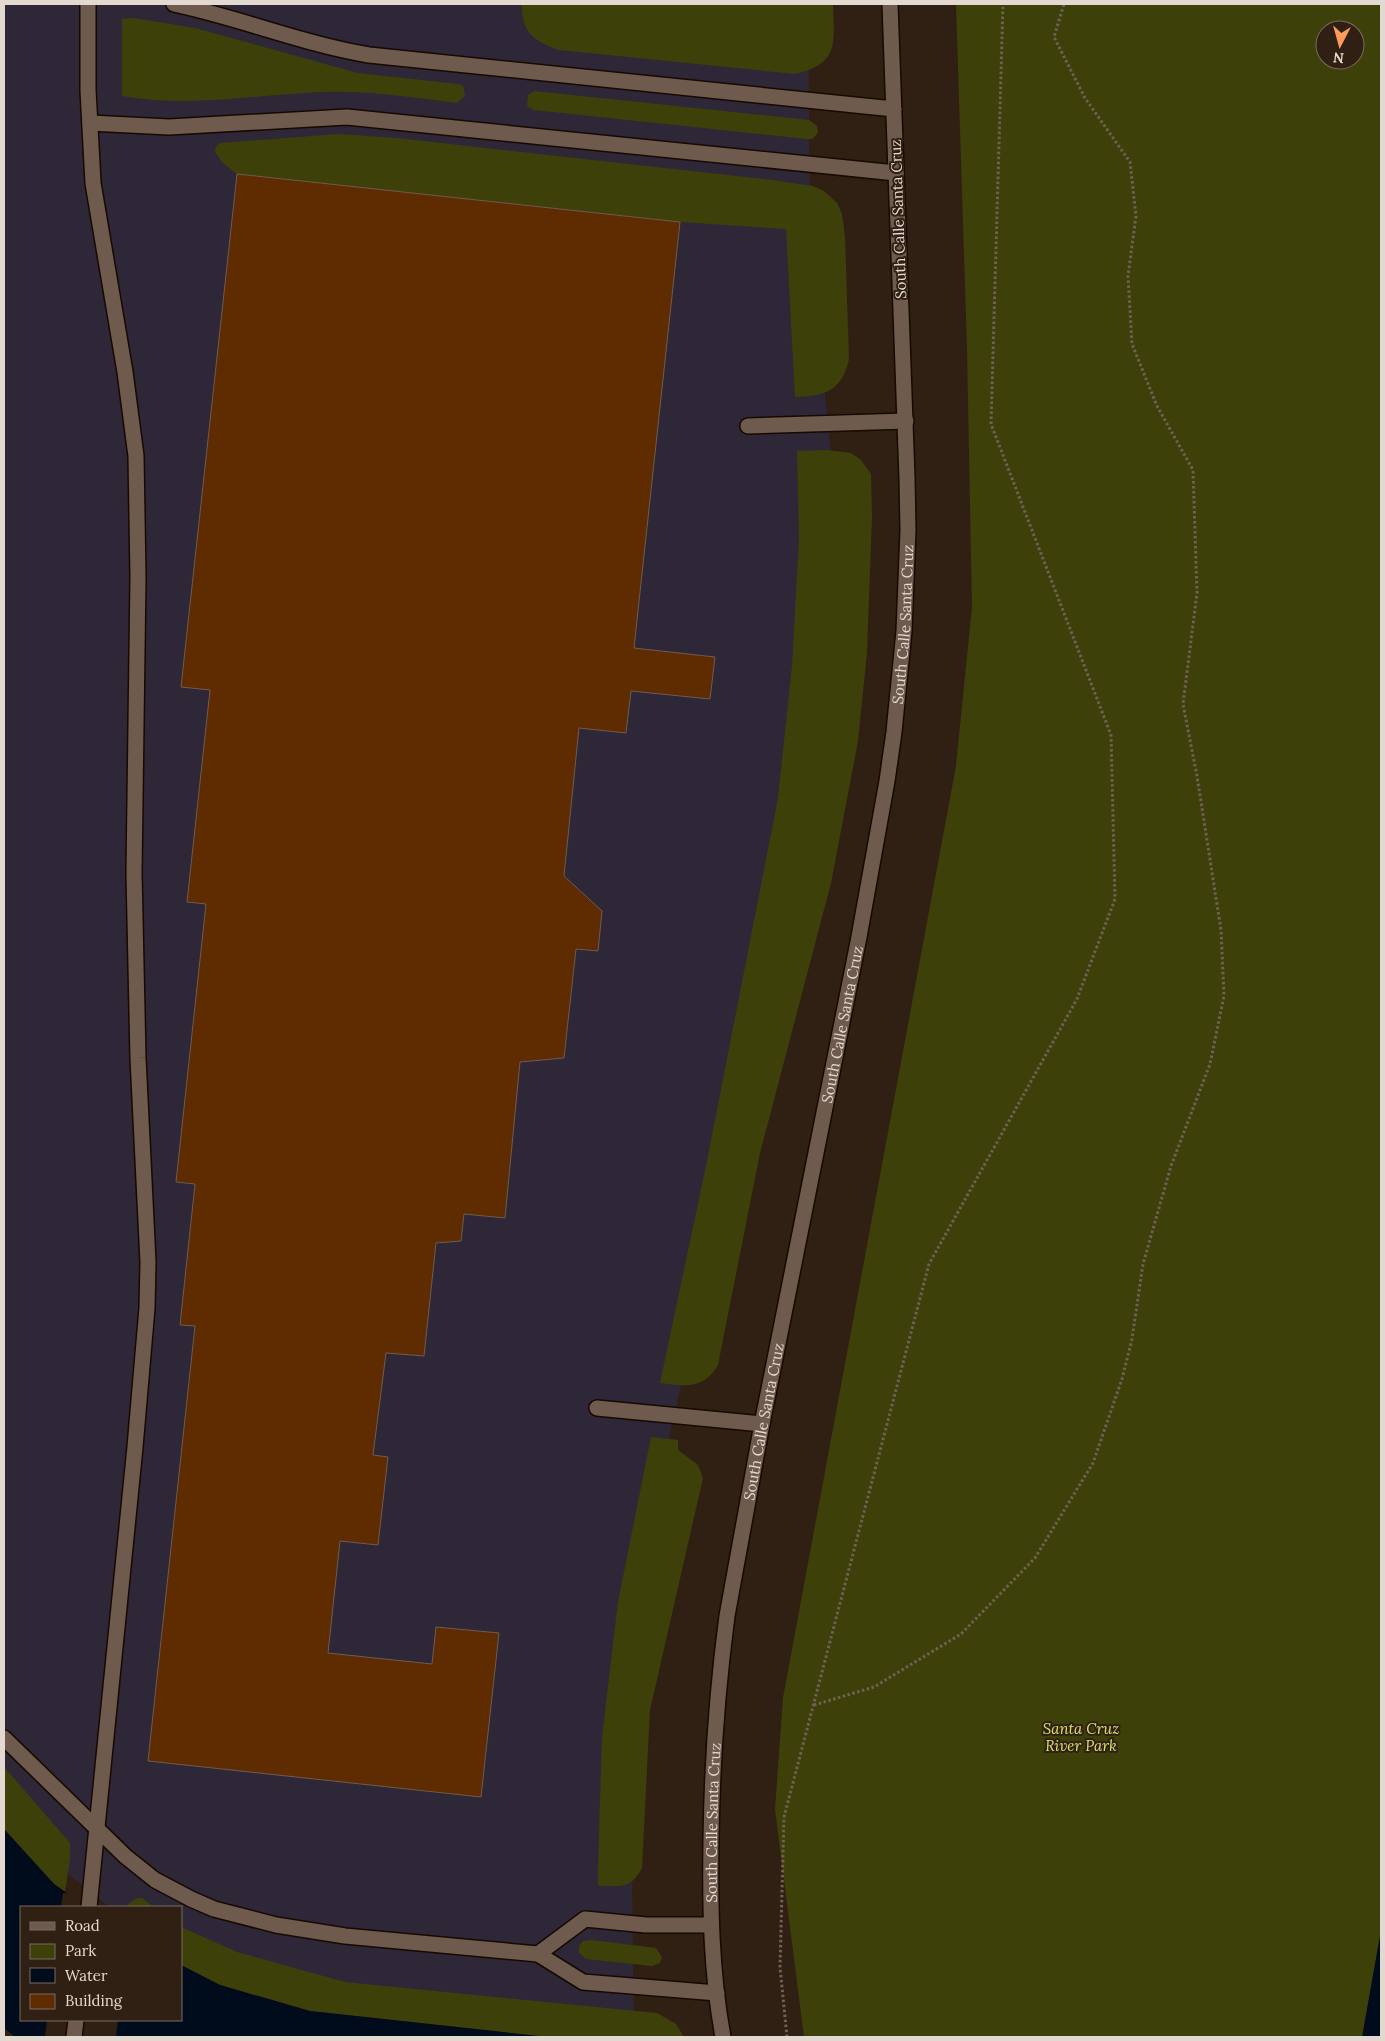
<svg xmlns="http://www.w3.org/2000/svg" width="1385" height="2041" font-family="Lora,serif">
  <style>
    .commercial { fill: #2e2737 }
    .green { fill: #3e4009; fill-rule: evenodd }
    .water { fill: #000b1c }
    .pier { fill: #302014 }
    .building { fill: #5f2c02; stroke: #6f5b4f }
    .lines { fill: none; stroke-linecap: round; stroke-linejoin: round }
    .minor-casing { stroke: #170901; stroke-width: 18 }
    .path { stroke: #6f6156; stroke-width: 3; stroke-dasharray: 2.5 2.5; stroke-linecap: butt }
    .minor { stroke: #6e5b4d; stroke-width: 15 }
    .labels { text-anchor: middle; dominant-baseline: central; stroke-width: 4; stroke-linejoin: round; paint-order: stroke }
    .street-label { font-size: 15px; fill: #e3d9d1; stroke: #302014 }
    .park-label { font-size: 15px; font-style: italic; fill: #d9e06a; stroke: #302014 }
  </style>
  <rect width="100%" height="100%" fill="#302014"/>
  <path class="commercial" d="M4 4H808L810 241 839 537 816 807 663 1463 631 1795 634 2034 181 1961V1907H109L30 1843 4 1803Z"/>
  <g class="green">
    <path d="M522 4H833C834 42 840 64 795 74L559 50C534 41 521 32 522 4Z"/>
    <path d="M956 4H1381V2037H804L775 1809 783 1698 956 766 972 607 967 348ZM1325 30H1355V60H1325Z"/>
    <path d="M134 18 195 28 358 73 458 84 463 86 465 96 457 103C411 97 366 90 320 92 254 95 187 108 122 96V19Z"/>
    <path d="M534 91 809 120 817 126 818 133 812 139H807L534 110 527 106 528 95Z"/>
    <path d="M338 134 397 138 772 180 813 186 824 191 837 203 842 214 845 237 849 359C842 391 825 396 795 397L786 229 680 222 237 174 223 163 215 152 216 147 220 143Z"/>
    <path d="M826 450 851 453 860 459 871 474 872 517 867 652 858 741 831 883 760 1153 718 1365C703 1390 685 1386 660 1383L707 1161 778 798 792 666 799 539 797 451Z"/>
    <path d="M651 1437 678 1440V1450L698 1465 703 1478 650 1710 642 1868C630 1889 623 1886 602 1886L598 1885V1866L602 1737 618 1602Z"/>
    <path d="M4 1767 70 1843V1859L65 1892 54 1884 4 1829Z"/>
    <path d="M137 1898H142L154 1907H124Z"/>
    <path d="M181 1927 237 1952 345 1982 657 2013 676 2024 684 2037H548L310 2011 220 1985 181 1965Z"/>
    <path d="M591 1940 656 1948 662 1957 660 1963 652 1966 586 1959 579 1953V1946L583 1941Z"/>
  </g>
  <g class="water">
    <path d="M4 1829 54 1884 87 1907H21V2020H181V1965L220 1985 310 2011 548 2037H15L4 2028Z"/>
    <path d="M1381 1930V2037H1362Z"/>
  </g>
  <g class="pier">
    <path d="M63 1893 72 1894 89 1907H61Z"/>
    <path d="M47 2020H118L116 2037H45Z"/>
  </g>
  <path class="building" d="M237 174 680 222 634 648 715 657 710 699 631 691 626 733 579 728 564 876 602 911 598 951 576 949 564 1058 520 1062 505 1218 464 1214 461 1241 436 1243 424 1356 386 1353 373 1455 388 1457 378 1545 340 1541 328 1653 432 1664 436 1627 499 1633 481 1797 148 1761 195 1326 180 1325 195 1184 176 1182 206 904 187 902 210 690 181 687Z"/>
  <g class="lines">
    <g class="minor-casing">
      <g id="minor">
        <path d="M88 4V90L93 183 125 372 136 456 138 577 134 873 138 1058 148 1262 147 1308 135 1447 89 1907"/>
        <path d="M174 4C240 18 303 44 369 55L894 109"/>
        <path d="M90 123 169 127 347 117 896 173"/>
        <path d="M748 426 906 421"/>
        <path d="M597 1408 762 1424"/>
        <path d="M4 1738 125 1856 155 1880 191 1899 214 1909 276 1925 345 1936 538 1954"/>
        <path d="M711 1925H646L585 1919 538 1954 583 1982 717 1993"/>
        <path d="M74 2037 76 2020"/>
        <path id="s1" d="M723 2037C711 1972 710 1906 711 1840 712 1765 717 1691 727 1616L762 1424 859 937 887 781 894 732 904 631 908 530 907 478 890 4"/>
      </g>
    </g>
    <g class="path">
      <path d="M814 1705 874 1687 961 1634 1035 1558 1093 1463 1122 1379 1132 1339 1143 1264 1171 1166 1210 1064 1224 996 1221 930 1197 776 1183 704 1197 593 1193 470 1157 406 1132 344 1128 276 1136 216 1130 162 1085 98 1054 37 1064 4"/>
      <path d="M787 2037 780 1967 784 1817 929 1264 1077 999 1115 899 1111 735 991 424 1003 4"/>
    </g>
    <use href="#minor" class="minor"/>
  </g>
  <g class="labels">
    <g class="street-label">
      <text transform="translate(898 219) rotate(-92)">South Calle Santa Cruz</text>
      <text stroke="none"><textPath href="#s1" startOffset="1430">South Calle Santa Cruz</textPath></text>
      <text stroke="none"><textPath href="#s1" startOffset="1025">South Calle Santa Cruz</textPath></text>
      <text stroke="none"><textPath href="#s1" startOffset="620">South Calle Santa Cruz</textPath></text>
      <text stroke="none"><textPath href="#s1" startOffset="215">South Calle Santa Cruz</textPath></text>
    </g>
    <g class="park-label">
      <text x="1081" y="1728">Santa Cruz<tspan x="1081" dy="17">River Park</tspan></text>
    </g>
  </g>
  <rect width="1385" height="2041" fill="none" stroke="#e3d9d1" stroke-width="10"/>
  <rect x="20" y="1906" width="162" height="115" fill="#302014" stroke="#786a60"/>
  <rect x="30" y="1922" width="25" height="8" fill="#6e5b4d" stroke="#786a60"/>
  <text x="65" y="1931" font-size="15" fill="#e3d9d1">Road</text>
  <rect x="30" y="1944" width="25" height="15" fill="#3e4009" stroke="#786a60"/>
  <text x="65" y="1956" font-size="15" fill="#e3d9d1">Park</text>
  <rect x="30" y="1968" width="25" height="15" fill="#000b1c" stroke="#786a60"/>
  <text x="65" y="1981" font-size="15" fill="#e3d9d1">Water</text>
  <rect x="30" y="1994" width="25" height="15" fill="#5f2c02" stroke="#786a60"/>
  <text x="65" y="2006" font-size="15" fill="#e3d9d1">Building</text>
  <g transform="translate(1340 45) rotate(186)"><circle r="24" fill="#302014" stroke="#786a60"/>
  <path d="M0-4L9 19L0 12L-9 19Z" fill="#ff9b5b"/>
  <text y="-8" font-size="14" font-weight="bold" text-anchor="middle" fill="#e3d9d1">N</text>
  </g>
</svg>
